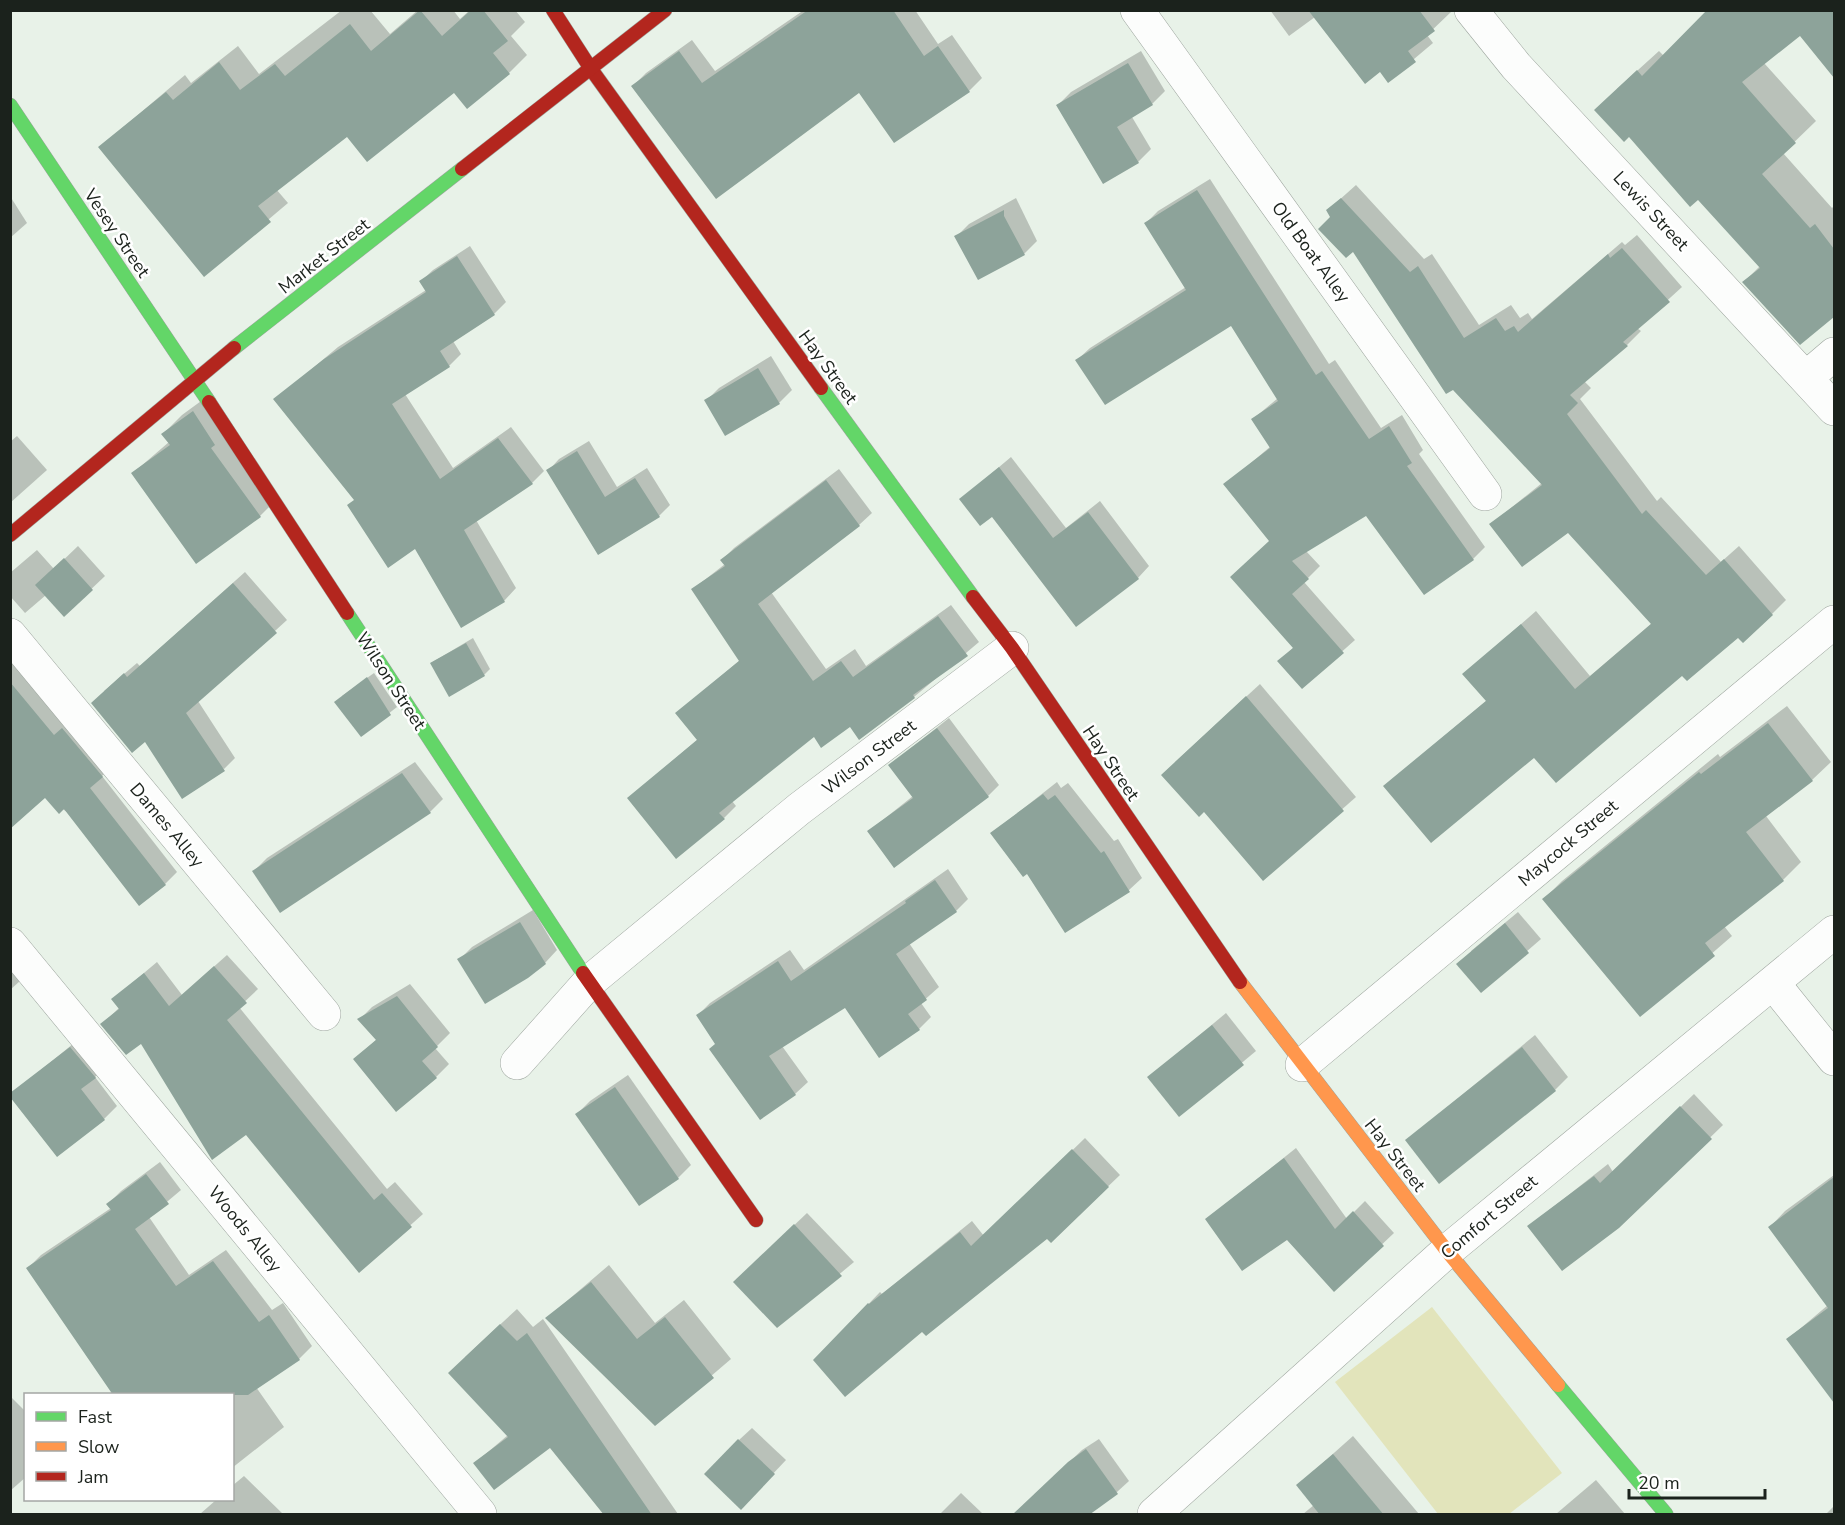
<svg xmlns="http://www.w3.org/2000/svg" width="1845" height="1525" font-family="'Nunito Sans',sans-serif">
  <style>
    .green { fill: #e2e4bb }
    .shadow { fill: #0003 }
    .building { fill: #8da39a }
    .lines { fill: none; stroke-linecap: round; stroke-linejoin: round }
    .street-casing { stroke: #9da59e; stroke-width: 34 }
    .fast-casing { stroke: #9da59e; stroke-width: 15 }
    .slow-casing { stroke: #9da59e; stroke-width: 15 }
    .jam-casing { stroke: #9da59e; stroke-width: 15 }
    .street { stroke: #fcfdfc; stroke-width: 33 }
    .fast { stroke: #63d668; stroke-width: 14 }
    .slow { stroke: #ff974d; stroke-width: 14 }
    .jam { stroke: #b3261e; stroke-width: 14 }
    .labels { text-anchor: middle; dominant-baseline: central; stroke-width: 5; stroke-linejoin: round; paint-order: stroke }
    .street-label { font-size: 18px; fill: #1b221c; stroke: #fff }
  </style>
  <rect width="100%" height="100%" fill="#e8f2e8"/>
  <path class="green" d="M1432 1307 1562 1473 1509 1514H1438L1335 1382Z"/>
  <g class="shadow">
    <path d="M342 10H370L390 34 418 10H453L460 19 470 10H515L525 22 511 36 527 55 509 73 454 91 348 135 276 189 288 203 204 274 100 147 185 75 191 83 238 46 259 74Z"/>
    <path d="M804 10H915L938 44 952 35 982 78 969 91 633 86 646 73 692 40 715 71Z"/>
    <path d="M1270 10H1450L1451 12 1427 35 1433 43 1388 81 1380 70 1315 17 1289 36Z"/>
    <path d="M1709 10H1834V76L1800 34 1764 63 1816 121 1783 153 1832 208 1834 206V315L1800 343 1744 282 1760 266 1617 89 1659 51 1664 56Z"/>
    <path d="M1141 51 1165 91 1152 104 1132 117 1151 149 1138 162 1058 105 1071 92Z"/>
    <path d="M1210 179 1329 364 1335 360 1381 428 1402 415 1423 450 1419 454 1485 547 1473 559 1367 514 1306 551 1320 566 1304 582 1355 640 1302 687 1279 661 1294 647 1270 541 1225 485 1271 446 1253 419 1278 398 1231 324 1077 360 1090 348 1186 287 1146 223 1158 211Z"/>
    <path d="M1356 185 1424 259 1432 254 1479 325 1511 305 1520 318 1528 313 1532 319 1622 242 1625 245 1637 235 1682 287 1637 328 1641 331 1627 345 1584 381 1591 388 1580 399 1657 501 1661 497 1721 562 1739 546 1786 600 1772 614 1683 673 1534 756 1385 786 1487 700 1464 674 1536 611 1590 676 1652 623 1568 531 1491 524 1542 483 1328 210Z"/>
    <path d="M10 196 27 223 10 238Z"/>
    <path d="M1016 198 1037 241 1024 254 956 237 969 224Z"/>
    <path d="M470 246 506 302 494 314 453 341 461 354 449 366 405 394 453 468 511 427 544 471 532 483 476 520 516 588 504 601 462 626 416 547 355 499 276 399 338 347 426 290 420 282 433 270Z"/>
    <path d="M771 356 792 390 779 403 706 401 719 388Z"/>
    <path d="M212 393 279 497 260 516 196 562 133 473 169 442 163 434 182 415Z"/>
    <path d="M17 436 47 470 10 503V442Z"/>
    <path d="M589 441 617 487 647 468 670 505 659 516 598 553 548 471 559 459Z"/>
    <path d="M1011 457 1066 528 1100 501 1149 566 1138 578 961 499Z"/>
    <path d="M839 469 872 513 859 525 771 592 826 669 855 649 866 666 951 605 979 642 914 697 851 725 814 735 732 801 736 806 724 818 629 798 698 739 677 713 740 660 693 589 725 564 722 560 734 548Z"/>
    <path d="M78 546 105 576 64 615 46 595 25 613 10 596V573L37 550 54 569Z"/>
    <path d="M245 572 287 620 198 701 235 758 224 769 104 691 137 663 140 666Z"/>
    <path d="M473 638 490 669 484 675 431 663Z"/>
    <path d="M10 660 114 764 102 776 177 872 165 884 45 796 10 828Z"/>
    <path d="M374 673 397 707 361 735 342 696Z"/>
    <path d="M1260 684 1356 797 1263 879 1175 762Z"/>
    <path d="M1787 706 1831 762 1812 780 1766 816 1801 862 1783 880 1724 926 1732 936 1641 1015 1544 899 1562 881 1718 754 1720 757Z"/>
    <path d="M949 718 999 785 988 796 869 831 913 796 890 765Z"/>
    <path d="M415 762 443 799 430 812 280 911 254 871 267 858Z"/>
    <path d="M1057 782 1061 788 1068 783 1114 841 1118 839 1142 878 1129 890 1066 930 1027 872 992 833Z"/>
    <path d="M948 869 968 899 956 911 909 943 939 987 921 1003 931 1017 919 1029 845 1006 782 1046 808 1082 795 1094 761 1118 698 1015 710 1003 790 950 804 970Z"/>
    <path d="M533 910 557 950 545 963 459 960 472 947Z"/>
    <path d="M1518 912 1541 939 1481 991 1471 951Z"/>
    <path d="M10 947 30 972 10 990Z"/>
    <path d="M227 955 258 989 239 1007 387 1189 395 1182 423 1214 359 1271 246 1133 141 1042 102 1024 119 1008 113 999 157 962 182 995Z"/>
    <path d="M410 984 450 1033 435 1048 449 1064 436 1077 355 1059 377 1039 359 1020 372 1007Z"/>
    <path d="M1226 1013 1256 1051 1179 1115 1149 1077Z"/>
    <path d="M84 1035 108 1064 95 1077 117 1106 104 1119 10 1095Z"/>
    <path d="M1535 1035 1568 1077 1555 1090 1407 1140Z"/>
    <path d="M628 1075 691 1165 678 1178 577 1114 590 1101Z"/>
    <path d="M1694 1094 1723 1125 1618 1227 1529 1226 1608 1164 1613 1172Z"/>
    <path d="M1085 1138 1120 1175 1051 1241 1047 1237 815 1360 880 1292 882 1294 972 1221 984 1236Z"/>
    <path d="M1296 1148 1347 1219 1365 1201 1394 1233 1334 1290 1287 1239 1207 1219Z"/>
    <path d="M160 1162 181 1190 149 1217 189 1275 226 1250 272 1310 283 1303 312 1346 299 1359 256 1387 284 1427 232 1468V1394L28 1268 41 1255 111 1208 108 1204 121 1191Z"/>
    <path d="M1834 1175V1401L1788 1339 1828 1305 1770 1227 1785 1211Z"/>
    <path d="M807 1213 854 1262 777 1326 748 1269Z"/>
    <path d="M609 1265 655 1323 684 1300 731 1359 655 1424 547 1318Z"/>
    <path d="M517 1309 533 1327 543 1319 678 1514H606L551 1446 475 1463 508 1435 465 1357Z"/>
    <path d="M10 1396 26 1412V1477L10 1491Z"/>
    <path d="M752 1428 786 1460 753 1495 739 1440Z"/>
    <path d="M1353 1436 1419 1514H1303L1314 1505 1298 1485Z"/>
    <path d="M1099 1439 1129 1481 1117 1492 1092 1511 1014 1514 1082 1450Z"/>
    <path d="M244 1476 283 1514H200L216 1500H232V1486Z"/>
    <path d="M1596 1480 1625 1514H1556Z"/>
    <path d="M961 1493 983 1514H940Z"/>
    <path d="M1834 1506V1514H1826Z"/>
  </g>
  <g class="building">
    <path d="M420 10 442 36 471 10H483L508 41 493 53 510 74 467 109 454 93 367 162 347 137 258 206 271 222 204 277 98 147 166 92 173 100 219 62 240 90 275 64 285 76 350 24 371 51Z"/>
    <path d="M808 10H893L924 56 938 46 970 92 894 143 859 93 716 199 631 86 679 51 702 83Z"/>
    <path d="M1308 10H1419L1435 31 1408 51 1416 62 1388 83 1380 72 1365 84Z"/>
    <path d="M1707 10H1834V78L1800 36 1742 82 1796 143 1762 174 1810 228 1815 224 1834 249V317L1800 345 1742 282 1760 268 1698 200 1690 207 1629 137 1624 142 1594 110 1637 70 1642 76Z"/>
    <path d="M1128 63 1153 105 1117 127 1139 163 1103 184 1056 105Z"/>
    <path d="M1197 190 1316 375 1322 371 1369 439 1389 426 1412 463 1407 466 1474 560 1424 595 1366 516 1292 561 1309 579 1292 594 1344 653 1302 689 1277 661 1293 648 1230 577 1269 541 1223 484 1270 448 1251 419 1278 401 1231 326 1105 405 1075 360 1186 290 1144 223Z"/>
    <path d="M1341 198 1410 272 1418 266 1464 338 1496 318 1505 331 1514 326 1518 332 1608 254 1610 258 1622 248 1670 302 1623 342 1628 346 1570 395 1578 403 1567 414 1642 514 1646 510 1706 575 1724 559 1773 615 1743 643 1738 638 1687 681 1682 676 1556 783 1534 758 1431 843 1383 786 1486 701 1462 674 1521 624 1575 689 1651 624 1568 533 1522 567 1489 524 1542 485 1453 390 1446 394 1353 252 1346 258 1318 229 1330 217 1326 210Z"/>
    <path d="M1004 210V216L1025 255 978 280 954 236Z"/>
    <path d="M457 256 495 315 440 351 450 367 392 404 440 479 498 438 533 484 464 530 505 602 461 628 415 549 388 568 347 505 354 500 273 399 324 359 426 292 419 281Z"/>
    <path d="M758 368 780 404 725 436 704 400Z"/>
    <path d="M193 411 215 445 211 448 261 517 196 564 131 473 170 445 161 434Z"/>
    <path d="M577 451 605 497 635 478 660 517 598 555 546 470Z"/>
    <path d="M999 467 1053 538 1088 512 1139 579 1076 627 992 517 980 526 959 499Z"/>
    <path d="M826 480 860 526 758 604 813 681 841 661 853 677 938 616 968 656 913 695 915 698 859 740 850 727 821 748 814 737 719 813 725 819 676 859 627 798 697 740 675 713 739 661 691 589 725 566 720 560Z"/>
    <path d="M64 558 93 590 64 617 35 585Z"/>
    <path d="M233 583 277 633 186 713 225 771 182 799 145 742 132 753 91 703 124 673 127 677Z"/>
    <path d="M466 643 485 676 449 697 430 663Z"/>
    <path d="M367 677 391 715 361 737 334 702Z"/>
    <path d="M10 682 54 735 62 728 103 777 90 788 166 885 139 906 64 809 59 814 45 798 10 829Z"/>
    <path d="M1246 696 1344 811 1263 881 1204 812 1199 817 1161 775Z"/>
    <path d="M1768 723 1813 781 1746 832 1784 881 1705 943 1715 956 1640 1017 1542 899 1699 772 1701 774Z"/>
    <path d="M937 728 989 797 894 868 867 831 913 798 888 765Z"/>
    <path d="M402 773 431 813 280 913 252 871Z"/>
    <path d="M1043 794 1048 800 1055 795 1101 853 1104 851 1130 892 1065 933 1027 874 1023 877 990 833Z"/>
    <path d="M935 880 957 912 896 954 927 1000 908 1014 920 1030 879 1058 845 1008 769 1056 796 1095 760 1120 709 1049 715 1044 696 1015 778 961 791 981 906 903 905 901Z"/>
    <path d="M520 922 546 964 528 978 485 1004 457 959Z"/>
    <path d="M1505 923 1529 953 1481 993 1456 964Z"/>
    <path d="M214 966 247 1003 227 1020 374 1200 382 1193 412 1227 359 1273 246 1135 212 1160 141 1044 126 1055 100 1024 119 1009 111 999 144 973 169 1006Z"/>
    <path d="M397 996 438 1047 422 1061 437 1078 396 1112 353 1059 376 1040 357 1019Z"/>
    <path d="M1212 1025 1244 1065 1179 1117 1147 1077Z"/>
    <path d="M70 1047 96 1078 81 1089 105 1120 57 1157 10 1097V1093Z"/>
    <path d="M1522 1047 1556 1091 1439 1184 1405 1140Z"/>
    <path d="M615 1087 679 1179 639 1206 575 1114Z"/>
    <path d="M1680 1106 1712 1139 1619 1228 1562 1271 1527 1226 1594 1176 1600 1183Z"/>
    <path d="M1072 1149 1109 1187 1051 1243 1047 1239 926 1336 922 1332 845 1397 813 1360 868 1303 869 1304 960 1232 971 1246Z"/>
    <path d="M1284 1158 1335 1229 1353 1211 1384 1246 1334 1292 1287 1240 1242 1271 1205 1219Z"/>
    <path d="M146 1174 169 1204 135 1229 176 1286 213 1261 259 1322 269 1315 300 1360 248 1395H113L26 1268 111 1210 106 1204Z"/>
    <path d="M1834 1177V1403L1786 1339 1828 1308 1768 1227Z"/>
    <path d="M794 1224 842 1276 777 1328 733 1282Z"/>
    <path d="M591 1282 637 1339 665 1317 714 1378 655 1426 545 1318Z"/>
    <path d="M500 1324 517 1341 527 1333 652 1515H604L550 1448 494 1490 473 1463 508 1437 448 1373Z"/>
    <path d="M738 1439 775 1474 741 1510 704 1474Z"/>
    <path d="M1086 1449 1118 1494 1089 1515H1012L1068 1462Z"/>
    <path d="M1333 1454 1384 1515H1320L1296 1485Z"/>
  </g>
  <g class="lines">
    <g class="street-casing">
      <g id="street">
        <path d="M1137 10 1485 494"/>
        <path d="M1471 10 1516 66 1834 409"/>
        <path d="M1807 377 1834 354"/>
        <path d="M10 635 324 1014"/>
        <path d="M10 944 480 1514"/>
        <path d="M1773 983 1834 1059"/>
        <path d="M517 1063 589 982 799 809 1012 648"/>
        <path d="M1302 1065 1834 622"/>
        <path d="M1154 1514 1447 1251 1834 932"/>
      </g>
    </g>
    <g class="fast-casing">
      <g id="fast">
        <path d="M10 105 209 402"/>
        <path d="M234 348 462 169"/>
        <path d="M821 388 973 597"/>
        <path d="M347 613 583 973"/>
        <path d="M1558 1385 1666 1514"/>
      </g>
    </g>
    <g class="slow-casing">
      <path id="slow" d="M1240 982 1447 1251 1558 1385"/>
    </g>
    <g class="jam-casing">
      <g id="jam">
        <path d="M553 10 591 69 821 388"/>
        <path d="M462 169 665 10"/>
        <path d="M209 402 347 613"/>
        <path d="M10 535 234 348"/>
        <path d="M973 597 1012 648 1240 982"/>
        <path d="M583 973 756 1220"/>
      </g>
    </g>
    <use href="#street" class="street"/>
    <use href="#fast" class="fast"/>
    <use href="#slow" class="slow"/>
    <use href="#jam" class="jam"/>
  </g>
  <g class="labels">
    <g class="street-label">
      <text transform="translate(1651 211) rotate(47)">Lewis Street</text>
      <text transform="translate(117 233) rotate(56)">Vesey Street</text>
      <text transform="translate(1311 252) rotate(54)">Old Boat Alley</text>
      <text transform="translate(324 256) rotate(-38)">Market Street</text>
      <text transform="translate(828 367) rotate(54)">Hay Street</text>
      <text transform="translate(391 681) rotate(57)">Wilson Street</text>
      <text transform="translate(869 757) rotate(-37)">Wilson Street</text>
      <text transform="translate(1111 763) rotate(56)">Hay Street</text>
      <text transform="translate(167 825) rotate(50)">Dames Alley</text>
      <text transform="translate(1568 843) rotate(-40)">Maycock Street</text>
      <text transform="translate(1395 1155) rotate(52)">Hay Street</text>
      <text transform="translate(1489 1217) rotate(-40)">Comfort Street</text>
      <text transform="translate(245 1229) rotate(51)">Woods Alley</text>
    </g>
  </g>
  <rect width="1845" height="1525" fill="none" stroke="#1b221c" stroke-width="24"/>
  <rect x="24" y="1393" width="210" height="108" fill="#ffffff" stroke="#a4a7a4" stroke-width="1.5"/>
  <rect x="36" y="1412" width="30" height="9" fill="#63d668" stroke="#a4a7a4" stroke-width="1.5"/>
  <text x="78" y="1423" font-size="18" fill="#1b221c">Fast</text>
  <rect x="36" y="1442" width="30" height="9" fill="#ff974d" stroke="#a4a7a4" stroke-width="1.5"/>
  <text x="78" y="1453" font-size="18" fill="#1b221c">Slow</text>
  <rect x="36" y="1472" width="30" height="9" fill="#b3261e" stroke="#a4a7a4" stroke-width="1.5"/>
  <text x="78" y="1483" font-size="18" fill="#1b221c">Jam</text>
  <path d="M1629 1489v9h136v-9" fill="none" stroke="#1b221c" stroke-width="3"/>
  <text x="1638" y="1489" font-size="18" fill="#1b221c" stroke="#ffffff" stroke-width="4.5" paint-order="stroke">20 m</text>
</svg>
